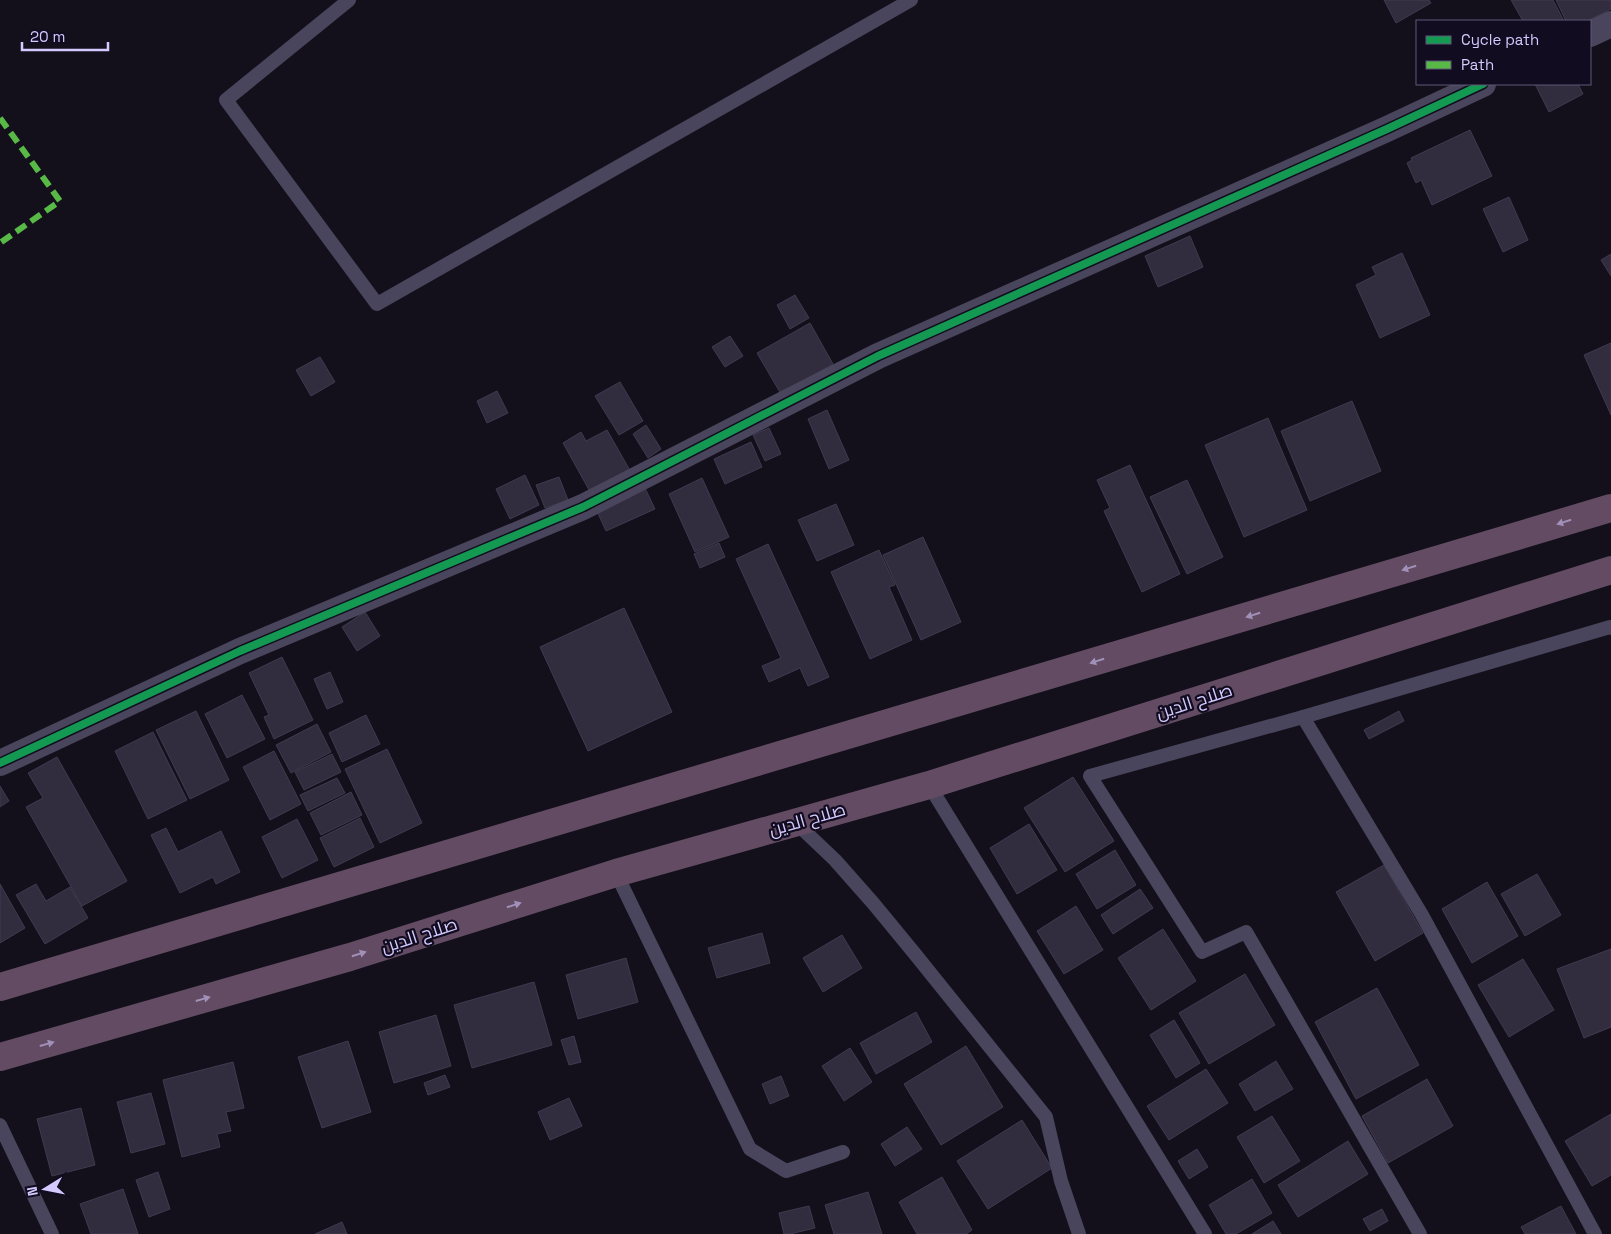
<svg xmlns="http://www.w3.org/2000/svg" width="1611" height="1234" font-family="'Space Grotesk',Cairo,sans-serif">
  <style>
    .building { fill: #312d3e; stroke: #403a50 }
    .lines { fill: none; stroke-linecap: round; stroke-linejoin: round }
    .lane { stroke: #48455c; stroke-width: 14 }
    .street { stroke: #48455c; stroke-width: 26 }
    .highway { stroke: #634c63; stroke-width: 28 }
    .quiet { stroke: #58b947; stroke-width: 6; stroke-dasharray: 12 6; stroke-linecap: butt }
    .cycleway-casing { stroke: #110c1f; stroke-width: 11 }
    .cycleway { stroke: #139951; stroke-width: 8 }
    .oneway { fill: #a191b9 }
    .labels { text-anchor: middle; dominant-baseline: central; stroke-width: 4.5; stroke-linejoin: round; paint-order: stroke }
    .street-label { font-size: 18px; fill: #d4caff; stroke: #110c1f }
  </style>
  <rect width="100%" height="100%" fill="#13101b"/>
  <g class="building">
    <path d="M1384 0H1429L1431 3 1396 23Z"/>
    <path d="M1511 0H1553L1564 21H1523Z"/>
    <path d="M1556 0H1611V9L1587 21H1566Z"/>
    <path d="M1535 84H1578L1583 94 1549 112Z"/>
    <path d="M1470 130 1492 176 1432 205 1421 180 1416 183 1407 163 1412 160 1411 158Z"/>
    <path d="M1509 197 1528 240 1503 252 1483 209Z"/>
    <path d="M1190 236 1203 267 1158 287 1145 256Z"/>
    <path d="M1402 253 1430 315 1380 338 1356 285 1376 275 1372 267Z"/>
    <path d="M1611 254V276L1601 260Z"/>
    <path d="M795 295 809 318 790 329 777 305Z"/>
    <path d="M810 323 833 364 781 394 757 353Z"/>
    <path d="M730 336 743 356 725 367 712 347Z"/>
    <path d="M1611 343V415L1584 355Z"/>
    <path d="M320 357 335 382 311 396 296 370Z"/>
    <path d="M620 382 643 421 619 435 595 396Z"/>
    <path d="M497 391 508 413 487 423 477 401Z"/>
    <path d="M1352 401 1381 471 1310 501 1281 431Z"/>
    <path d="M827 410 849 460 829 469 808 419Z"/>
    <path d="M1268 418 1307 510 1244 537 1205 445Z"/>
    <path d="M646 425 661 449 648 458 633 434Z"/>
    <path d="M769 428 781 454 765 461 753 435Z"/>
    <path d="M607 430 632 474 593 497 563 443 581 432 586 441Z"/>
    <path d="M751 442 762 467 725 484 714 459Z"/>
    <path d="M1130 465 1180 574 1142 592 1104 511 1110 508 1097 480Z"/>
    <path d="M525 475 539 505 510 519 496 489Z"/>
    <path d="M559 477 568 500 545 508 536 485Z"/>
    <path d="M702 478 729 537 695 552 669 494Z"/>
    <path d="M1187 480 1223 557 1187 574 1150 497Z"/>
    <path d="M644 486 655 509 606 531 595 507Z"/>
    <path d="M836 504 854 545 817 561 798 520Z"/>
    <path d="M923 537 961 622 921 640 883 555Z"/>
    <path d="M719 543 725 557 700 568 694 554Z"/>
    <path d="M768 544 829 677 808 686 800 668 769 682 762 666 781 658 736 559Z"/>
    <path d="M879 550 895 585 889 587 912 640 870 659 831 572Z"/>
    <path d="M624 608 672 712 588 751 540 647Z"/>
    <path d="M365 612 380 636 357 651 342 627Z"/>
    <path d="M282 657 313 720 274 739 264 717 269 715 249 673Z"/>
    <path d="M330 672 343 702 327 709 314 679Z"/>
    <path d="M242 695 265 739 227 758 205 714Z"/>
    <path d="M196 711 229 780 190 799 156 730Z"/>
    <path d="M1399 711 1404 721 1369 739 1364 730Z"/>
    <path d="M366 715 380 744 342 762 329 733Z"/>
    <path d="M317 724 331 752 291 773 276 745Z"/>
    <path d="M153 732 187 800 148 819 115 751Z"/>
    <path d="M387 749 422 823 380 843 345 769Z"/>
    <path d="M274 751 301 804 270 820 243 767Z"/>
    <path d="M332 754 341 772 304 790 295 772Z"/>
    <path d="M57 757 127 881 82 906 26 807 43 798 28 773Z"/>
    <path d="M1073 777 1114 841 1065 872 1024 808Z"/>
    <path d="M337 778 345 793 308 811 300 795Z"/>
    <path d="M0 786 9 801 0 807Z"/>
    <path d="M351 792 362 815 321 835 310 813Z"/>
    <path d="M360 818 374 847 334 867 320 838Z"/>
    <path d="M297 819 318 860 282 878 262 837Z"/>
    <path d="M1029 824 1057 870 1017 894 990 848Z"/>
    <path d="M166 828 178 852 221 831 240 872 216 884 213 877 180 893 151 835Z"/>
    <path d="M1115 850 1136 885 1097 909 1076 874Z"/>
    <path d="M1384 865 1423 933 1375 961 1336 892Z"/>
    <path d="M1537 874 1561 915 1525 936 1501 894Z"/>
    <path d="M1487 882 1518 936 1472 963 1442 909Z"/>
    <path d="M0 884 25 928 0 943Z"/>
    <path d="M36 884 46 901 70 887 88 918 45 944 16 895Z"/>
    <path d="M1140 889 1153 908 1113 934 1101 915Z"/>
    <path d="M1076 906 1103 950 1064 974 1037 931Z"/>
    <path d="M1163 929 1196 981 1151 1010 1118 958Z"/>
    <path d="M762 933 770 963 717 978 708 948Z"/>
    <path d="M842 935 862 968 823 992 803 958Z"/>
    <path d="M1611 949V1027L1584 1038 1557 969Z"/>
    <path d="M626 958 638 1002 578 1019 566 975Z"/>
    <path d="M1523 959 1554 1010 1509 1037 1478 985Z"/>
    <path d="M1245 974 1275 1025 1209 1064 1179 1013Z"/>
    <path d="M534 982 552 1045 472 1068 454 1005Z"/>
    <path d="M1377 988 1419 1065 1356 1099 1315 1022Z"/>
    <path d="M916 1012 932 1042 876 1074 860 1043Z"/>
    <path d="M436 1015 451 1066 394 1083 379 1032Z"/>
    <path d="M1174 1020 1200 1063 1176 1078 1150 1035Z"/>
    <path d="M574 1036 581 1062 569 1065 561 1040Z"/>
    <path d="M348 1041 371 1112 322 1128 298 1057Z"/>
    <path d="M966 1046 1003 1107 941 1145 904 1084Z"/>
    <path d="M850 1048 872 1082 844 1101 822 1066Z"/>
    <path d="M1276 1061 1293 1089 1255 1111 1239 1084Z"/>
    <path d="M233 1062 244 1108 226 1112 231 1131 217 1134 220 1147 182 1157 163 1080Z"/>
    <path d="M1206 1069 1228 1103 1169 1140 1147 1106Z"/>
    <path d="M445 1075 450 1087 428 1095 424 1083Z"/>
    <path d="M781 1076 789 1096 770 1104 762 1084Z"/>
    <path d="M1427 1079 1453 1126 1388 1163 1362 1116Z"/>
    <path d="M151 1093 165 1144 131 1153 117 1102Z"/>
    <path d="M569 1098 582 1126 550 1140 538 1112Z"/>
    <path d="M81 1108 95 1165 52 1176 37 1119Z"/>
    <path d="M1611 1114V1175L1592 1186 1565 1141Z"/>
    <path d="M1272 1116 1300 1161 1264 1183 1237 1137Z"/>
    <path d="M1022 1120 1052 1168 988 1209 957 1161Z"/>
    <path d="M907 1127 922 1149 895 1166 881 1144Z"/>
    <path d="M1348 1141 1368 1174 1298 1217 1278 1185Z"/>
    <path d="M1197 1149 1208 1167 1189 1179 1178 1161Z"/>
    <path d="M158 1172 170 1209 149 1217 136 1180Z"/>
    <path d="M942 1177 972 1230 966 1234H917L899 1202Z"/>
    <path d="M1252 1179 1272 1213 1236 1234H1226L1209 1205Z"/>
    <path d="M123 1189 138 1234H91L80 1204Z"/>
    <path d="M868 1192 882 1234H834L825 1205Z"/>
    <path d="M809 1206 815 1228 790 1234H784L779 1213Z"/>
    <path d="M1561 1206 1576 1234H1525L1521 1227Z"/>
    <path d="M1382 1209 1388 1221 1370 1231 1363 1219Z"/>
    <path d="M1273 1221 1281 1234H1252Z"/>
    <path d="M342 1222 347 1234H315Z"/>
  </g>
  <g class="lines">
    <g class="lane">
      <path d="M349 0 226 100 377 304 911 0"/>
      <path d="M1303 717 1422 915 1595 1234"/>
      <path d="M929 785 1205 1234"/>
      <path d="M795 822 835 860 873 903 915 954 1046 1117 1061 1181 1079 1234"/>
      <path d="M616 873 750 1149 786 1171 843 1152"/>
      <path d="M0 1125 52 1234"/>
      <path d="M1420 1234 1246 932 1202 952 1090 776 1303 717 1610 627 1611 628"/>
    </g>
    <g class="street">
      <path d="M1590 34 1611 24"/>
      <path d="M0 763 240 651 583 507 878 356 1387 129 1483 84"/>
    </g>
    <g class="highway">
      <path d="M0 987 1611 508"/>
      <path d="M0 1057 350 957 616 873 929 785 1611 570"/>
    </g>
    <path class="quiet" d="M0 118 60 201 0 243"/>
    <g class="cycleway-casing">
      <path id="cycleway" d="M0 763 240 651 583 507 878 356 1387 129 1483 84"/>
    </g>
    <use href="#cycleway" class="cycleway"/>
  </g>
  <defs><path id="oneway-solid" d="M-6-.8H1V-3.2L6.5 0L1 3.2V.8H-6Z" transform="scale(1.25)"/></defs>
  <g class="oneway">
    <use href="#oneway-solid" transform="translate(1564 522) rotate(163)"/>
    <use href="#oneway-solid" transform="translate(1409 568) rotate(163)"/>
    <use href="#oneway-solid" transform="translate(1253 615) rotate(163)"/>
    <use href="#oneway-solid" transform="translate(1097 661) rotate(163)"/>
    <use href="#oneway-solid" transform="translate(514 905) rotate(-18)"/>
    <use href="#oneway-solid" transform="translate(359 954) rotate(-18)"/>
    <use href="#oneway-solid" transform="translate(203 999) rotate(-16)"/>
    <use href="#oneway-solid" transform="translate(47 1044) rotate(-16)"/>
  </g>
  <g class="labels">
    <g class="street-label">
      <text transform="translate(1194 701) rotate(-18)">صلاح الدين</text>
      <text transform="translate(807 819) rotate(-16)">صلاح الدين</text>
      <text transform="translate(419 935) rotate(-18)">صلاح الدين</text>
    </g>
  </g>
  <rect x="1416" y="20" width="175" height="65" fill="#110c1f" stroke="#5f5879"/>
  <rect x="1426" y="36" width="25" height="8" fill="#139951" stroke="#5f5879"/>
  <text x="1461" y="45" font-size="15" fill="#d4caff">Cycle path</text>
  <rect x="1426" y="61" width="25" height="8" fill="#58b947" stroke="#5f5879"/>
  <text x="1461" y="70" font-size="15" fill="#d4caff">Path</text>
  <g transform="translate(45 1189) rotate(260)" stroke="#110c1f" stroke-width="4" paint-order="stroke">
  <path d="M0-4L9 19L0 12L-9 19Z" fill="#d4caff"/>
  <text y="-8" font-size="14" font-weight="bold" text-anchor="middle" fill="#d4caff">N</text>
  </g>
  <path d="M22 42v8h86v-8" fill="none" stroke="#d4caff" stroke-width="2.5"/>
  <text x="30" y="42" font-size="15" fill="#d4caff" stroke="#110c1f" stroke-width="4" paint-order="stroke">20 m</text>
</svg>
